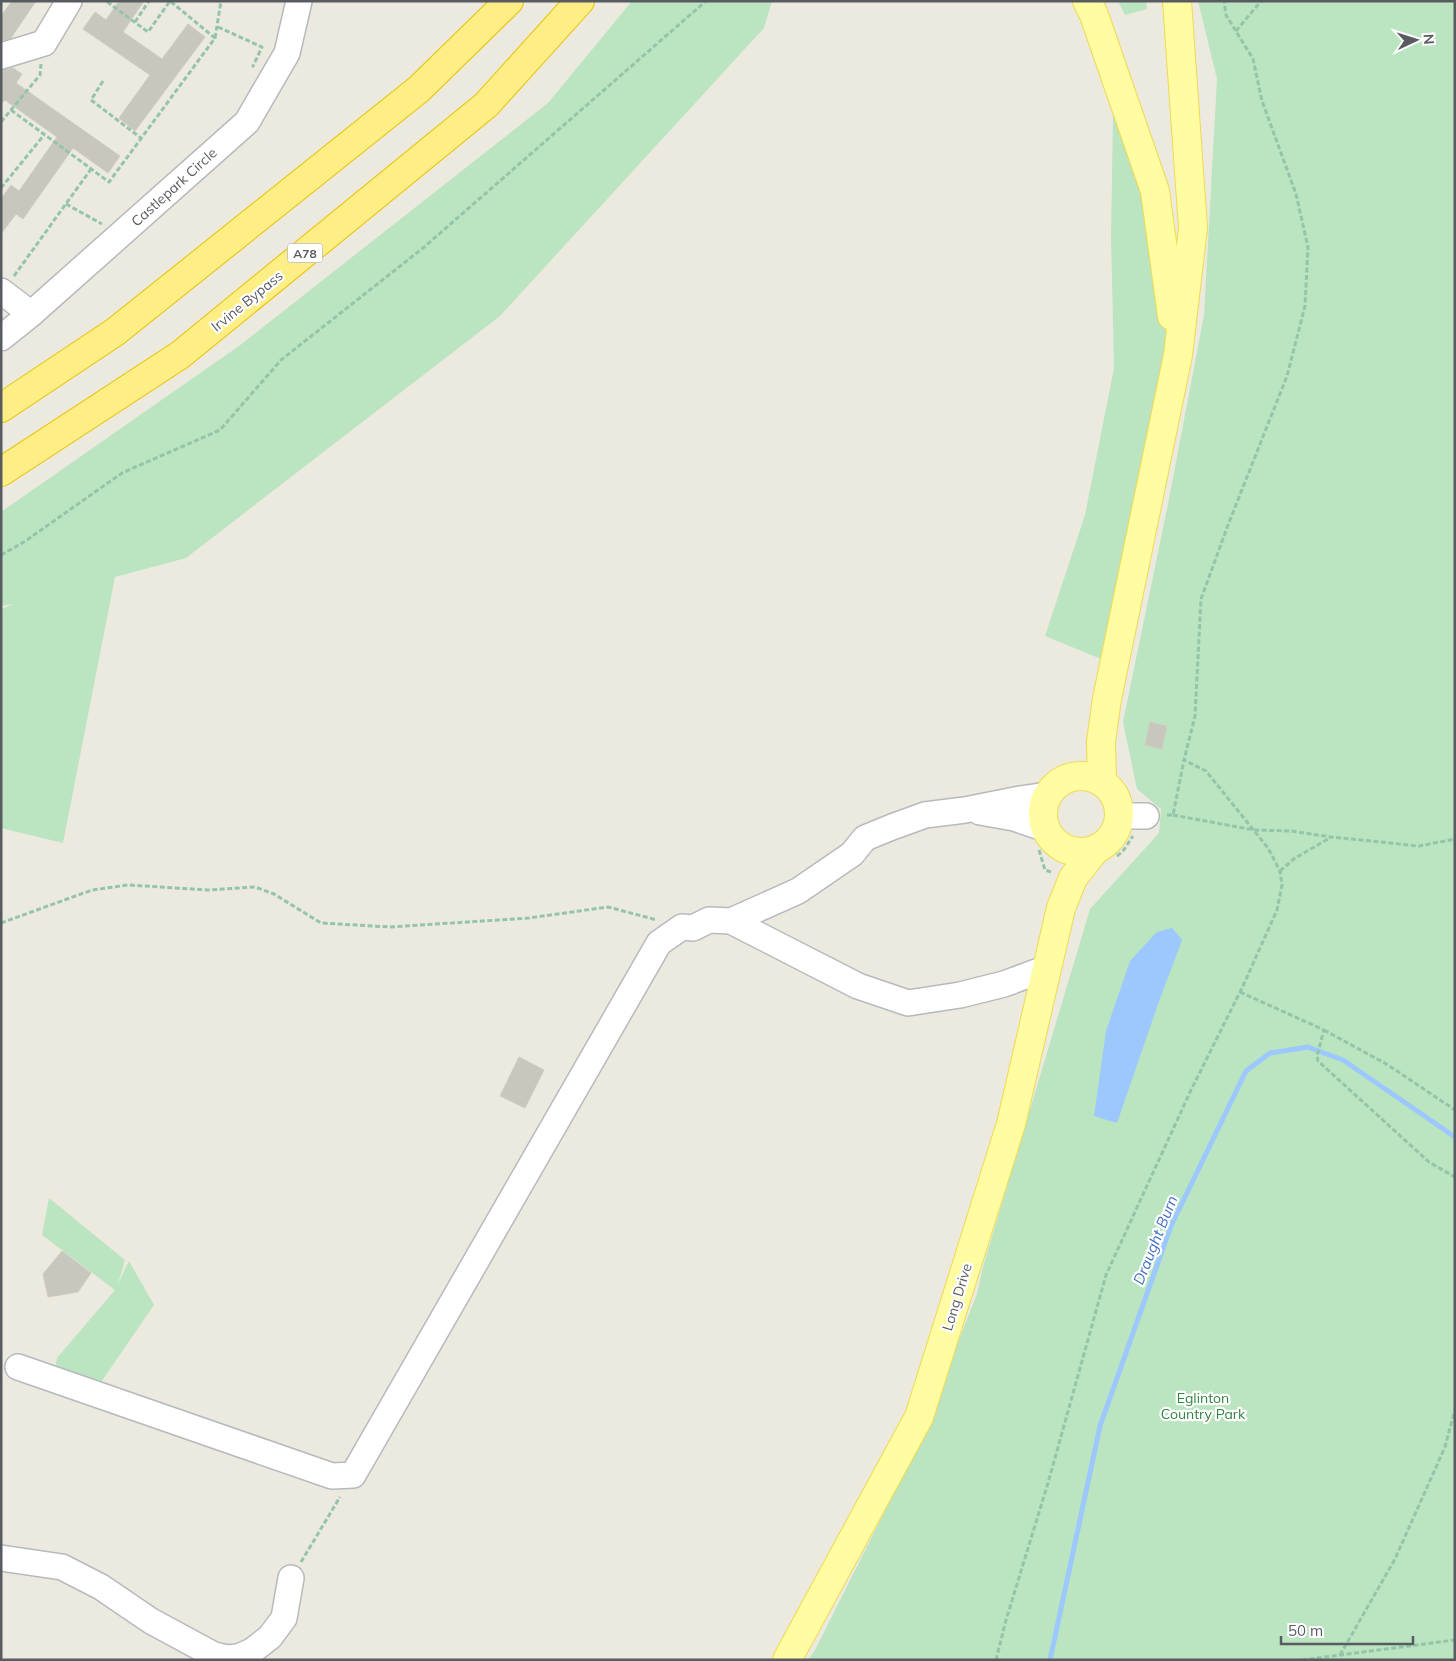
<svg xmlns="http://www.w3.org/2000/svg" width="1456" height="1661" font-family="Mulish,sans-serif">
  <style>
    .green { fill: #bbe4c0 }
    .water { fill: #9cc7ff }
    .lines { fill: none; stroke-linecap: round; stroke-linejoin: round }
    .stream { stroke: #9cc7ff; stroke-width: 5 }
    .building { fill: #c8c7be; stroke: #d0cdbe }
    .minor-casing { stroke: #b7b9be; stroke-width: 28 }
    .major-casing { stroke: #f1d953; stroke-width: 30 }
    .highway-casing { stroke: #ebc000; stroke-width: 30 }
    .path { stroke: #94c5a8; stroke-width: 3; stroke-dasharray: 5 2.5; stroke-linecap: butt }
    .minor { stroke: #fff; stroke-width: 25 }
    .major { stroke: #fffca1; stroke-width: 28 }
    .highway { stroke: #fdee85; stroke-width: 28 }
    .labels { text-anchor: middle; dominant-baseline: central; stroke-width: 4.5; stroke-linejoin: round; paint-order: stroke }
    .shield { fill: #fff; stroke: #8a8c90; stroke-width: 1 }
    .shield-label { font-size: 12px; font-weight: bold; fill: #585b60 }
    .street-label { font-size: 14px; fill: #585b60; stroke: #fff }
    .park-label { font-size: 14px; fill: #348442; stroke: #fff }
    .water-label { font-size: 15px; font-style: italic; fill: #3f6ec2; stroke: #fff }
  </style>
  <rect width="100%" height="100%" fill="#eceadf"/>
  <g class="green">
    <path d="M632 1H772L764 28 500 316 186 558 115 577 63 843 1 828V609L14 604 1 606V512L239 346 548 103Z"/>
    <path d="M1118 1H1146L1147 9 1125 15Z"/>
    <path d="M1198 1H1455V1660H808L815 1650 916 1449 977 1294 983 1267 1090 909 1159 833 1161 809 1137 789 1123 722 1168 504 1204 315 1217 79Z"/>
    <path d="M1113 115 1131 121 1170 297 1169 399 1101 659 1045 636 1085 515 1114 368 1111 237Z"/>
    <path d="M49 1198 125 1260 118 1284 129 1261 154 1305 95 1391 53 1378 57 1358 115 1290 42 1235Z"/>
  </g>
  <path class="water" d="M1172 928 1182 940 1158 1004 1117 1123 1094 1116 1106 1031 1130 961 1157 932Z"/>
  <g class="lines">
    <path class="stream" d="M1050 1660 1100 1426 1171 1226 1246 1071 1270 1053 1308 1047 1343 1060 1455 1137"/>
  </g>
  <g class="building">
    <path d="M12 1H36L11 38 1 41V16Z"/>
    <path d="M119 1H144L123 32 162 59 188 24 205 37 135 131 119 118 150 75 83 29 95 12 106 20Z"/>
    <path d="M13 68 22 74 16 83 120 156 108 173 73 148 23 219 16 214 1 234V199L11 185 19 191 57 137 5 100 1 104V70Z"/>
    <path d="M1150 722 1167 726 1162 749 1145 745Z"/>
    <path d="M519 1057 544 1070 525 1108 500 1096Z"/>
    <path d="M62 1251 91 1273 78 1292 48 1297 43 1274Z"/>
  </g>
  <g class="lines">
    <g class="minor-casing">
      <g id="minor">
        <path d="M1 56 44 43 69 1"/>
        <path d="M1 291 31 314"/>
        <path d="M1 338 31 314 247 122 287 53 299 1"/>
        <path d="M980 812 1014 818 1046 829"/>
        <path d="M1120 816H1146"/>
        <path d="M731 921 858 986 908 1003 960 995 1004 984 1047 968"/>
        <path d="M18 1367 332 1476 353 1475 659 943 682 927 693 928 709 920 731 921 798 891 852 854 865 838 892 827 925 815 965 810 1020 799 1047 795"/>
        <path d="M1 1558 62 1567 101 1587 151 1621 214 1655 227 1658 238 1657 252 1651 270 1637 284 1618 291 1578"/>
      </g>
    </g>
    <g class="major-casing">
      <g id="major">
        <path d="M1087 1 1094 15 1155 191 1172 316"/>
        <circle cx="1081" cy="814" r="38"/>
        <path d="M1102 781 1101 741 1107 699 1178 355 1193 228 1177 1"/>
        <path d="M787 1660 919 1417 1011 1124 1061 908 1073 878 1095 850"/>
      </g>
    </g>
    <g class="highway-casing">
      <g id="highway">
        <path d="M1 408 115 332 419 89 509 1"/>
        <path d="M1 472 180 355 486 105 580 1"/>
      </g>
    </g>
    <g class="path">
      <path d="M135 22 149 1"/>
      <path d="M218 27 262 47 253 66 254 67"/>
      <path d="M1236 31 1261 1"/>
      <path d="M215 38 221 1"/>
      <path d="M103 81 91 100 141 138"/>
      <path d="M11 110 109 182 215 38 170 1 148 32 106 1"/>
      <path d="M1 122 40 75 41 64"/>
      <path d="M1 188 44 135"/>
      <path d="M66 204 102 224"/>
      <path d="M14 276 91 169"/>
      <path d="M1 555 24 542 122 473 220 430 281 360 423 248 706 1"/>
      <path d="M1167 815H1173L1184 760"/>
      <path d="M1173 815 1254 830 1291 831 1331 837 1419 846 1455 839"/>
      <path d="M1039 850 1045 870 1051 872"/>
      <path d="M1117 856 1123 851 1133 836"/>
      <path d="M1280 871 1295 858 1330 838"/>
      <path d="M1 923 92 890 128 885 208 890 255 887 274 894 321 923 390 927 529 918 608 907 657 920"/>
      <path d="M1240 992 1324 1030 1317 1056 1318 1061 1429 1162 1455 1177"/>
      <path d="M1324 1030 1388 1065 1455 1110"/>
      <path d="M301 1562 340 1497"/>
      <path d="M1340 1655 1395 1559 1445 1447 1455 1409"/>
      <path d="M996 1660 1006 1620 1048 1483 1106 1275 1191 1090 1243 986 1277 910 1282 885 1280 871 1268 848 1206 771 1184 760 1195 716 1201 599 1228 525 1287 376 1305 306 1308 247 1296 194 1262 101 1253 59 1226 15 1224 1"/>
      <path d="M1302 1660 1455 1640"/>
    </g>
    <use href="#minor" class="minor"/>
    <use href="#major" class="major"/>
    <use href="#highway" class="highway"/>
  </g>
  <g class="labels">
    <rect class="shield" x="287.5" y="243.5" width="35" height="19" rx="4"/>
    <g class="shield-label">
      <text x="305" y="253">A78</text>
    </g>
    <g class="street-label">
      <text transform="translate(174 187) rotate(-42)">Castlepark Circle</text>
      <text transform="translate(247 301) rotate(-39)">Irvine Bypass</text>
      <text transform="translate(957 1297) rotate(-73)">Long Drive</text>
    </g>
    <g class="park-label">
      <text x="1203" y="1398">Eglinton<tspan x="1203" dy="16">Country Park</tspan></text>
    </g>
    <g class="water-label">
      <text transform="translate(1155 1240) rotate(-68)">Draught Burn</text>
    </g>
  </g>
  <rect width="1456" height="1661" fill="none" stroke="#585b60" stroke-width="5"/>
  <g transform="translate(1416 40) rotate(86)" stroke="#ffffff" stroke-width="4" paint-order="stroke">
  <path d="M0-4L9 19L0 12L-9 19Z" fill="#585b60"/>
  <text y="-8" font-size="14" font-weight="bold" text-anchor="middle" fill="#585b60">N</text>
  </g>
  <path d="M1281 1636v8h132v-8" fill="none" stroke="#585b60" stroke-width="2.5"/>
  <text x="1288" y="1636" font-size="15" fill="#585b60" stroke="#ffffff" stroke-width="4" paint-order="stroke">50 m</text>
</svg>
